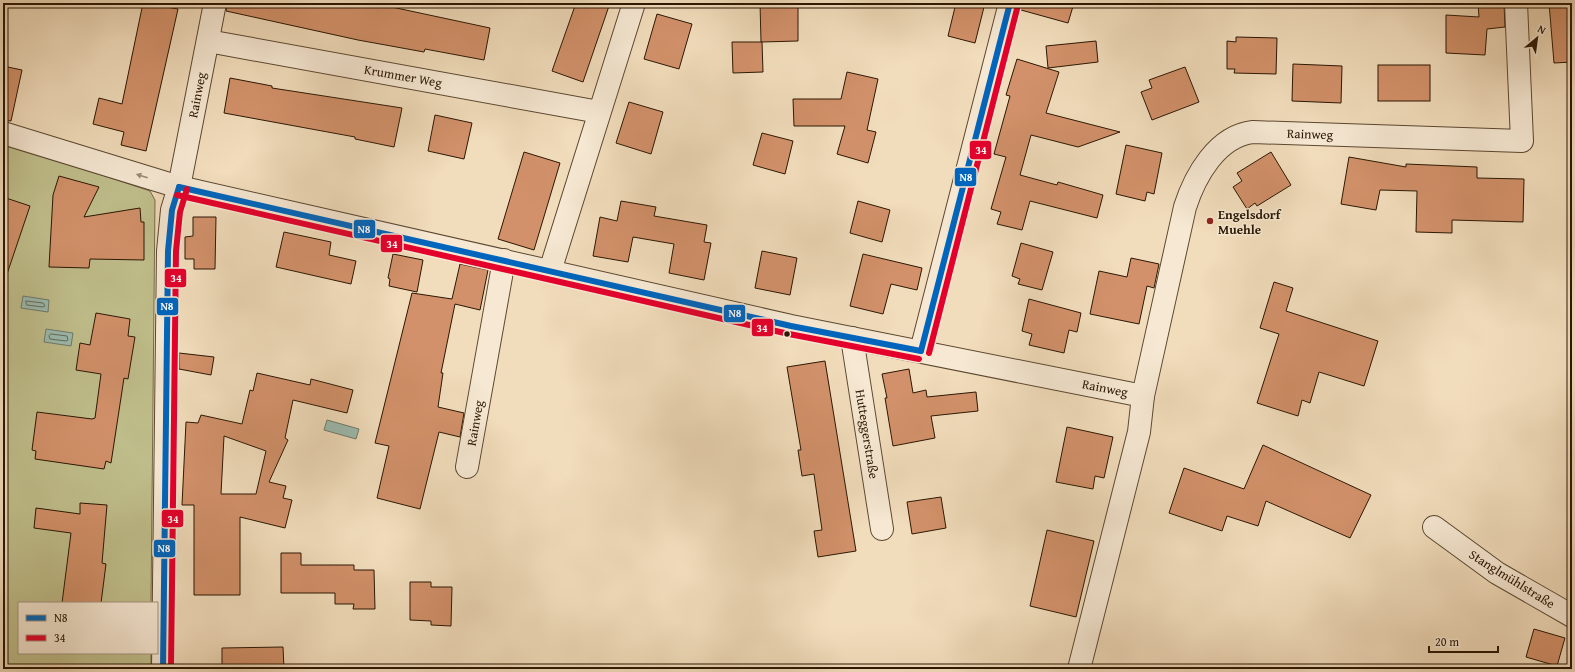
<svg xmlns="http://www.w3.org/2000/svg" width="1575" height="672" font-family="'Gentium Book Plus',serif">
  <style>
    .green { fill: #c0bf8c; stroke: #766b48 }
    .water { fill: #9bbcb0; stroke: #6e7a6b }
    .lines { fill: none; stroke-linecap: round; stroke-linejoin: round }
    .shore { stroke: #636a5a; stroke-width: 1 }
    .building { fill: #d2916a; stroke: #2b1703; fill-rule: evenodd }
    .minor-casing { stroke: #5c4831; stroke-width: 24 }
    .minor { stroke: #f6e8d3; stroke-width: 22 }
    .bus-1-casing { stroke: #f6e8d3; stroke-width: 9 }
    .bus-2-casing { stroke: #f6e8d3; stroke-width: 9 }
    .bus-1 { stroke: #0065bd; stroke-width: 6 }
    .bus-2 { stroke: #e4002b; stroke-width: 6 }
    .oneway { fill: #9b8a75 }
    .poi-dot { fill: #8f2418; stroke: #f6e8d3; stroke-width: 1.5 }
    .bus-dot { fill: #2b1703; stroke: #f6e8d3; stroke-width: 1.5 }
    .labels { text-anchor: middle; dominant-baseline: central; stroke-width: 3; stroke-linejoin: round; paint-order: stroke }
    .street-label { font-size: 13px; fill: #2b1703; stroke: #f6e8d3 }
    .poi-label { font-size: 13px; font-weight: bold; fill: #2b1703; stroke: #f6e8d3; text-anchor: start }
    .line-badge { stroke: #f6e8d3; stroke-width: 1.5 }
    .badge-label { font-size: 11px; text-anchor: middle; font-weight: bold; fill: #fff }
  </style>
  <rect width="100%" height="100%" fill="#f1dcbb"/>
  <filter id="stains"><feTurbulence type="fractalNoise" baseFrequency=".005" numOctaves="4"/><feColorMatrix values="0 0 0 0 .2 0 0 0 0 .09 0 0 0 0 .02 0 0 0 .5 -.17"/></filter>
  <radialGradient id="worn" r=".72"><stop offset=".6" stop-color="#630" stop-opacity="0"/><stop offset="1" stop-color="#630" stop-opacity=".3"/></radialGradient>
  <path class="green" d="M3 142 150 191 155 200 151 603H19V653H151V669H3Z"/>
  <g class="water">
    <path d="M23 296 49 300 48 312 21 308Z"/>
    <path d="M46 329 73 333 71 346 44 342Z"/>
    <path d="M327 420 359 429 356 439 324 430Z"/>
  </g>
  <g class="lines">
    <g class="shore">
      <path d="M26 301 43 303 45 306 43 307 27 305Z"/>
      <path d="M51 334 67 336 68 340 66 341 50 339 49 336Z"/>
    </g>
  </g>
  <g class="building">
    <path d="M143 3 178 9 146 151 121 145 124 132 93 124 99 98 122 104Z"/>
    <path d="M227 3H373L490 28 484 60 425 49 424 52 358 40 226 11Z"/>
    <path d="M576 3H610L583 82 552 71Z"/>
    <path d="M760 3H798V41L761 42Z"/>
    <path d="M956 3H985L975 43 948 36Z"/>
    <path d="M1022 3H1074L1068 23 1021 10Z"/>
    <path d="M1478 3H1504L1505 27 1487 29 1485 55 1446 53V15L1479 17Z"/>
    <path d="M1549 3H1572V62L1554 63Z"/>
    <path d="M657 14 692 24 679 69 644 59Z"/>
    <path d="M1236 37 1277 38 1276 74 1234 73 1235 69H1227V41L1236 42Z"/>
    <path d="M1096 41 1098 62 1048 68 1046 46Z"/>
    <path d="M732 42H762L763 72 733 73Z"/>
    <path d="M1017 59 1059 72 1046 113 1120 132 1078 147 1031 135 1020 175 1057 185 1058 182 1103 195 1097 218 1030 201 1022 230 997 224 1001 212 991 209 1006 157 994 154 1010 96 1006 95Z"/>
    <path d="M1293 64 1342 66 1341 103 1292 101Z"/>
    <rect x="1378" y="65" width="52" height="36"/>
    <path d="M3 66 22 70 11 121 3 120Z"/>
    <path d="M1185 67 1199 102 1152 120 1141 92 1152 88 1149 80Z"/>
    <path d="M847 72 878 79 867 130 876 132 868 163 837 154 845 126H794L793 99H841Z"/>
    <path d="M230 78 272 86V88L402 108 394 147 355 139V137L224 113Z"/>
    <path d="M629 102 663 112 651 154 616 143Z"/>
    <path d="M435 115 472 123 464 159 428 151Z"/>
    <path d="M762 133 793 141 785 174 753 165Z"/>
    <path d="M1126 145 1162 153 1154 194 1147 192 1145 201 1116 194Z"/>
    <path d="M524 152 560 163 534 250 498 239Z"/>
    <path d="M1271 152 1291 185 1257 206 1255 203 1247 209 1233 187 1242 181 1237 173Z"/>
    <path d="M1349 157 1406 167V164L1477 167V178L1524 179 1523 222 1452 220V233L1416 232 1417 191 1380 190 1376 210 1341 204Z"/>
    <path d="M59 176 99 187 84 217 140 208 141 222H144V260L90 259 89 268 49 267 53 195Z"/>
    <path d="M3 197 30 206 6 277H3Z"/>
    <path d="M621 201 656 207 654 216 707 225 704 242 711 243 704 280 669 273 674 244 633 237 628 262 593 256 600 217 617 221Z"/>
    <path d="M858 201 890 210 882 242 850 233Z"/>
    <path d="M193 217H216L215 269H194V259H185V237L193 236Z"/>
    <path d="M284 232 331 242 329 255 356 261 351 284 276 267Z"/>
    <path d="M1021 243 1053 252 1042 290 1018 284 1020 279 1012 276Z"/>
    <path d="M762 251 797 258 790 295 755 288Z"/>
    <path d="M393 254 423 260 417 292 389 286 390 279 388 278Z"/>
    <path d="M863 254 922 268 917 290 891 284 883 314 850 306Z"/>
    <path d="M1131 258 1159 264 1154 288 1147 286 1139 324 1090 314 1099 271 1127 277Z"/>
    <path d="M460 264 488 270 480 310 455 304 441 373H443L438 407 464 413 460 437 439 432 420 509 377 498 389 446 375 443 412 293 452 299Z"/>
    <path d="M1274 282 1293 288 1286 311 1378 341 1364 386 1319 372 1310 403 1302 400 1298 416 1257 403 1279 334 1260 328Z"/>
    <path d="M1029 299 1081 313 1077 332 1069 330 1064 353 1029 345 1032 334 1022 331Z"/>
    <path d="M96 313 130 319 128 336 135 337 128 379 124 378 111 463 106 461 104 469 35 459 36 451 32 450 37 412 92 419 95 418 101 374 76 370 80 343 90 345Z"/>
    <path d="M179 353 214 357 211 375 179 369Z"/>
    <path d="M825 361 856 551 818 557 814 531 822 530 814 474 802 476 798 450H801L787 367Z"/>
    <path d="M909 369 913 393 926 390 927 397 976 392 978 411 931 416 935 438 893 446 885 398H887L882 374Z"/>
    <path d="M257 373 310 385 311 379 353 390 347 413 293 400 285 438 288 440 269 482 286 486 283 498 292 500 285 528 240 517V595H194V505H182L186 422 198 423 201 415 242 424 250 390 253 391ZM224 436 266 451 256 494H221Z"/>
    <path d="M1067 427 1113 437 1104 478 1095 476 1093 489 1056 482Z"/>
    <path d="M1263 445 1371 495 1350 538 1266 501 1258 526 1227 516 1222 531 1169 513 1184 468 1244 489Z"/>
    <path d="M941 497 946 528 912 534 907 502Z"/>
    <path d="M80 503 107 505 102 563 106 564 101 603H62L71 533 34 528 36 508 80 514Z"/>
    <path d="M1047 530 1094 541 1076 617 1030 606Z"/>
    <path d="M281 553H301V565H354V570H374L375 609H353L354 604H335V593H281Z"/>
    <path d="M410 582H431V587H452L451 626 431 625V621L410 620Z"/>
    <path d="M1534 629 1565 638 1557 666 1526 657Z"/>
    <path d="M283 647 284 669H222V648Z"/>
  </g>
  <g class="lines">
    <g class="minor-casing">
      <g id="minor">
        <path d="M208 41 599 112"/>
        <path d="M3 133 179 187 791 326 1143 396"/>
        <path d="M550 271 634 3"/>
        <path d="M852 338 882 529"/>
        <path d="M921 351 1010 3"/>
        <path d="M467 467 504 260"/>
        <path d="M1434 527 1497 573 1572 616"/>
        <path d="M163 669 168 251 172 210 179 187 215 3"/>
        <path d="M1079 669 1139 432 1143 396 1185 207C1195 176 1217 136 1253 132L1522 141 1516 3"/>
      </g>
    </g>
    <use href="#minor" class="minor"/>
    <g class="bus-1-casing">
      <g id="bus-1">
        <path d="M179 187 791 326 921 351"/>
        <path d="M921 351 1010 3"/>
        <path d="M163 669 168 251 172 210 179 187"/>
      </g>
    </g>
    <g class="bus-2-casing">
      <g id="bus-2">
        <path d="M177 195 789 334 919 359"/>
        <path d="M929 353 1018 5"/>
        <path d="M171 669 176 251 180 212 187 189"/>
      </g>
    </g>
    <use href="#bus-1" class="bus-1"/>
    <use href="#bus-2" class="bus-2"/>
  </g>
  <defs><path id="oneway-solid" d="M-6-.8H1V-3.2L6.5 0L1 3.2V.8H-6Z"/></defs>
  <use class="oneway" href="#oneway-solid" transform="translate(142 176) rotate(-163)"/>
  <circle class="poi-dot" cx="1210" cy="221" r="4"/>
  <circle class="bus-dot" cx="787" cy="334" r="3.5"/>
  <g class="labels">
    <g class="street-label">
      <text transform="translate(403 76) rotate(10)">Krummer Weg</text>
      <text transform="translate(197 95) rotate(-79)">Rainweg</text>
      <text transform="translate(1310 134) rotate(2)">Rainweg</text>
      <text transform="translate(1105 388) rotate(11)">Rainweg</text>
      <text transform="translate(475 423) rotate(-80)">Rainweg</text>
      <text transform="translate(867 434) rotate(81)">Hutteggerstraße</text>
      <text transform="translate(1512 579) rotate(32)">Stanglmühlstraße</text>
    </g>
    <g class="poi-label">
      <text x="1218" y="214">Engelsdorf<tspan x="1218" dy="15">Muehle</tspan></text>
    </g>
  </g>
  <g class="line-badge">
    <rect x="969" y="140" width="23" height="20" rx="4" fill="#e4002b"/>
    <rect x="954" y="167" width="23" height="20" rx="4" fill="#0065bd"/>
    <rect x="353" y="219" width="23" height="20" rx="4" fill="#0065bd"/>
    <rect x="380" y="234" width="23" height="19" rx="4" fill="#e4002b"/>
    <rect x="164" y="268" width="23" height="20" rx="4" fill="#e4002b"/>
    <rect x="156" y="297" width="23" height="19" rx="4" fill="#0065bd"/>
    <rect x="723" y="304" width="23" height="19" rx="4" fill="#0065bd"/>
    <rect x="751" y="318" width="23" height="19" rx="4" fill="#e4002b"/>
    <rect x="161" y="509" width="23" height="19" rx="4" fill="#e4002b"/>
    <rect x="153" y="539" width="23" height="19" rx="4" fill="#0065bd"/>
  </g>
  <g class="badge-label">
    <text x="981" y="154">34</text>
    <text x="966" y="181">N8</text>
    <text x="364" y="233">N8</text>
    <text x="392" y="248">34</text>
    <text x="176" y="282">34</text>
    <text x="167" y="310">N8</text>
    <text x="735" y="317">N8</text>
    <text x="762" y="332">34</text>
    <text x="173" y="523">34</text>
    <text x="164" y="552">N8</text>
  </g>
  <rect width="1575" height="672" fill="none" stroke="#f1dcbb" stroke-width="16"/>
  <rect x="4" y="4" width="1567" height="664" fill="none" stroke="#2b1703" stroke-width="2"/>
  <rect x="8" y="8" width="1559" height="656" fill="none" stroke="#2b1703"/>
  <rect x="18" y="602" width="140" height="52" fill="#f6e8d3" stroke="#a59480"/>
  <rect x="26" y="615" width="20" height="6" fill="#0065bd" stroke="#a59480"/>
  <text x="54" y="622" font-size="12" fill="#2b1703">N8</text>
  <rect x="26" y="635" width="20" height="6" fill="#e4002b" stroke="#a59480"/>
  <text x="54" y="642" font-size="12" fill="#2b1703">34</text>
  <g transform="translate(1537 38) rotate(29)" stroke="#f6e8d3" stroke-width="3" paint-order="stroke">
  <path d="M0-3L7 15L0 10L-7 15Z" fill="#2b1703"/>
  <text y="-6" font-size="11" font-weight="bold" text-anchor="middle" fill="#2b1703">N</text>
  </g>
  <path d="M1429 646v6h69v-6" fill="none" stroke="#2b1703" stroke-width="2"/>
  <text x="1435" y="646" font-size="12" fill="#2b1703" stroke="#f6e8d3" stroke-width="3" paint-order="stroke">20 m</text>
  <rect width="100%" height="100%" filter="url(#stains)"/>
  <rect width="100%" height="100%" fill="url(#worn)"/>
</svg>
